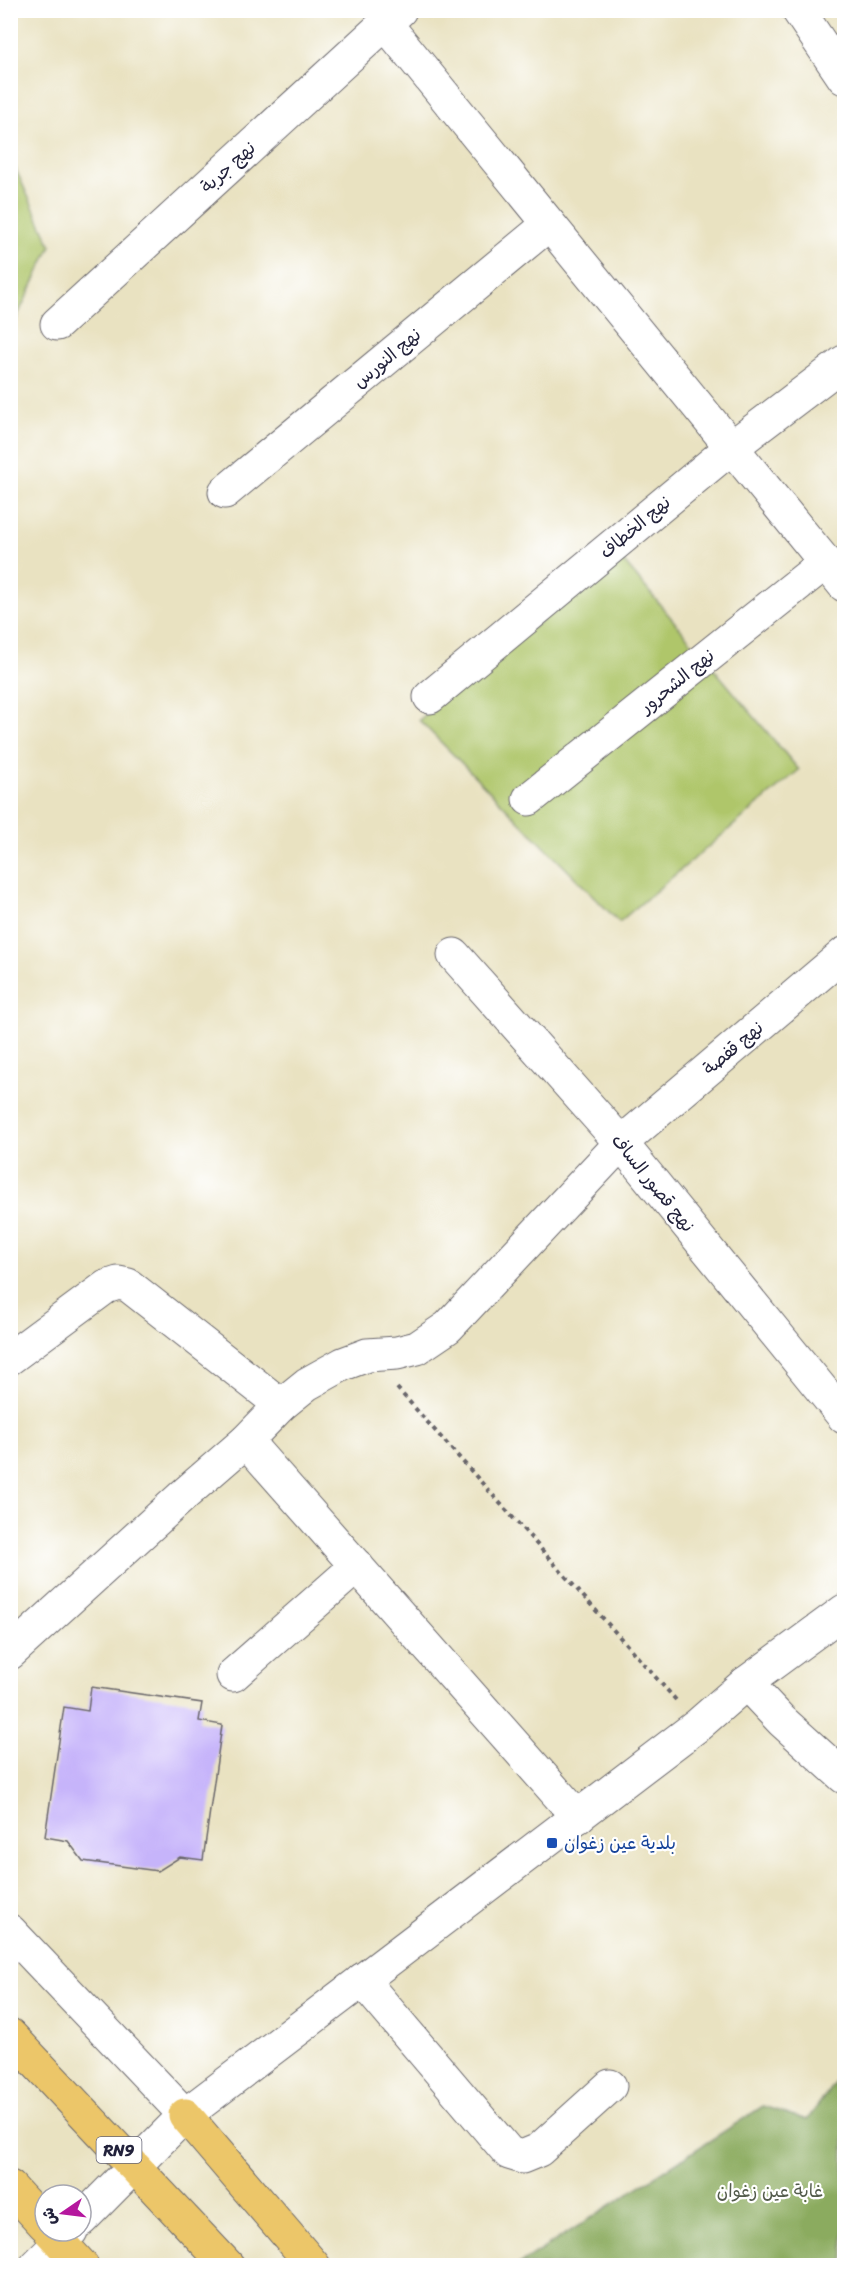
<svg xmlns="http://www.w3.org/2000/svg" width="855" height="2276" font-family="Sriracha,'Playpen Sans Arabic',sans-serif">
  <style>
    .green { fill: #afc66b; stroke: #687453; stroke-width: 1.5 }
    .forest { fill: #8bab5f; stroke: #56664d; stroke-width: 1.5 }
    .building { fill: #c6b4fa }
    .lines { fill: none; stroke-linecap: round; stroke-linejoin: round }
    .minor-casing { stroke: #68656a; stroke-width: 35 }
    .highway-casing { stroke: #68656a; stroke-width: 35 }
    .path { stroke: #68656a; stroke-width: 4; stroke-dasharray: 4.5 4.5; stroke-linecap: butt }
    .minor { stroke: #fff; stroke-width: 33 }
    .highway { stroke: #ecc669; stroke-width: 33 }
    .transit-dot { fill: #1a4fb4; stroke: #fff; stroke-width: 2 }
    .labels { text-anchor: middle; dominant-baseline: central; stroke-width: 4.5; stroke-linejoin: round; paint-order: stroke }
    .shield { fill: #fff; stroke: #646476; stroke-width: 1.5 }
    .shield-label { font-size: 16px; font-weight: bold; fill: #22223b }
    .street-label { font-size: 18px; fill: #22223b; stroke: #fff }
    .transit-label { font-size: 18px; fill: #164399; stroke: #fff; text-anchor: start }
    .park-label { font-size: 18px; fill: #535b4c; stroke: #fff }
  </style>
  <rect width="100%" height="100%" fill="#fff"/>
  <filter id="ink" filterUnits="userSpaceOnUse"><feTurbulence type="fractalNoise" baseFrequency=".0167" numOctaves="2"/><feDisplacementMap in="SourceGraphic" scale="12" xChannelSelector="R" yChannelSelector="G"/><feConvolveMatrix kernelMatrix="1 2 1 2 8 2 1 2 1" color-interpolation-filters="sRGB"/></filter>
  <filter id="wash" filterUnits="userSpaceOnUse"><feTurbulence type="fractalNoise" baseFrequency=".008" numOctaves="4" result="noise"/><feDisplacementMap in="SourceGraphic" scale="24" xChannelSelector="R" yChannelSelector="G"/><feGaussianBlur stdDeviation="1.35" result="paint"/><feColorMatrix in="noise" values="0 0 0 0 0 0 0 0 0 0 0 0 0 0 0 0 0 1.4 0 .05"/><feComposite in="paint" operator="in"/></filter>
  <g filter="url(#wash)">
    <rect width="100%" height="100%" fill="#e9e2c1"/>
    <g class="green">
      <path d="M10 157 51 246 16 319 11 324Z"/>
      <path d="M620 557 799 770 619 922 419 720Z"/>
    </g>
    <path class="forest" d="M844 2070V2265H518L763 2106 807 2120Z"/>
    <g id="blocks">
      <path class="building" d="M91 1687 202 1703 199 1721 222 1725 203 1860 180 1857 158 1871 83 1861 68 1841 45 1837 64 1707 88 1711Z"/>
    </g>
  </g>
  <g filter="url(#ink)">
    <use href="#blocks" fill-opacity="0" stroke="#68656a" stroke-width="1.5"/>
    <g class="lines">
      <g class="minor-casing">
        <g id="minor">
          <path d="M798 10 844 78"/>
          <path d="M385 23 844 585"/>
          <path d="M57 324 400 10"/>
          <path d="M225 492 549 224"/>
          <path d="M430 697 732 447 844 362"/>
          <path d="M529 799 826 562"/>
          <path d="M454 955 621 1143 844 1417"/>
          <path d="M10 1358 106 1287 118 1283 128 1285 281 1405"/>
          <path d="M246 1441 578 1817"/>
          <path d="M10 1653 186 1493 246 1441 281 1405 307 1384 343 1364 367 1355 397 1353 417 1348 448 1327 621 1143 844 954"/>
          <path d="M233 1675 357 1566"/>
          <path d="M746 1683 782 1721 844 1777"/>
          <path d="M10 1931 185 2115"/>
          <path d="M362 1980 509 2153 522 2157 539 2150 610 2086"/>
          <path d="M81 2220 185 2115 698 1725 746 1683 844 1611"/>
          <path d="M36 2266 71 2231"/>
        </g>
      </g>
      <g class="highway-casing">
        <g id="highway">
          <path d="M10 2035 228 2266"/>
          <path d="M185 2115 314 2266"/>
          <path d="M10 2187 45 2225"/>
          <path d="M50 2231 82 2266"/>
        </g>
      </g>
      <path class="path" d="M397 1388 676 1700"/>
      <use href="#minor" class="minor"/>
      <use href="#highway" class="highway"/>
    </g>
  </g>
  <rect class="transit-dot" x="546" y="1837" width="12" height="12" rx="3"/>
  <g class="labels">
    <rect class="shield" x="96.5" y="2137" width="45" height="26" rx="4.5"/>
    <g class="shield-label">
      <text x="119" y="2150">RN9</text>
    </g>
    <g class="street-label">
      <text transform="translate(228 167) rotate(-42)">نهج جربة</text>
      <text transform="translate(387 358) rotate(-40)">نهج النورس</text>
      <text transform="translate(635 527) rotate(-40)">نهج الخطاف</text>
      <text transform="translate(677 681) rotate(-39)">نهج الشحرور</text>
      <text transform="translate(733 1048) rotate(-40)">نهج قفصة</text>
      <text transform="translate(653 1183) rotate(51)">نهج قصور الساف</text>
    </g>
    <g class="transit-label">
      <text x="564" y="1843">بلدية عين زغوان</text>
    </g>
    <g class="park-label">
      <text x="770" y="2191">غابة عين زغوان</text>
    </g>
  </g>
  <rect width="855" height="2276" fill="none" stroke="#fff" stroke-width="36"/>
  <g transform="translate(63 2213) rotate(256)"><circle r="28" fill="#ffffff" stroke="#a7a7b1" stroke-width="1.5"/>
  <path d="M0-4.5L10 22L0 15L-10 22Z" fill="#b5179e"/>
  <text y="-9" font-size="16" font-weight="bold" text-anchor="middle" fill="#22223b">ش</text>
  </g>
</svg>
